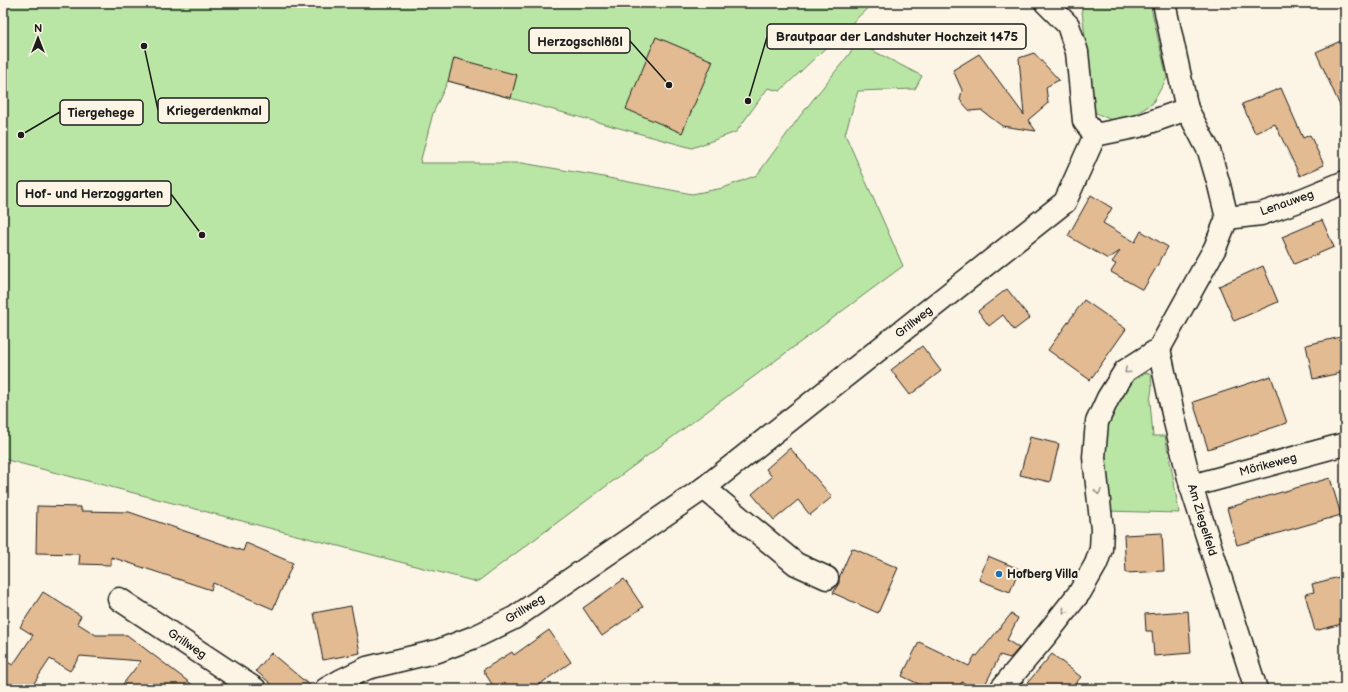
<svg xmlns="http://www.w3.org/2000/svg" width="1348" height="692" font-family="'Balsamiq Sans',sans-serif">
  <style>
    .green { fill: #b9e6a4; stroke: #6a8160 }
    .building { fill: #e3bb93; stroke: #1c1c1c }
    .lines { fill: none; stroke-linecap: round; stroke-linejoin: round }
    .street-casing { stroke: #1c1c1c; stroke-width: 25 }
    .street { stroke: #fcf5e5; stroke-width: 22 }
    .oneway { stroke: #97938b }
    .poi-dot { fill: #1f6fb2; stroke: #fcf5e5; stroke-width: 1.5 }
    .labels { text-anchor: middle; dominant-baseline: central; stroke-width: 4; stroke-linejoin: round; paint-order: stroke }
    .street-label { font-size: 12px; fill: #1c1c1c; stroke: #fcf5e5 }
    .poi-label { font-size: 12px; font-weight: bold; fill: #1c1c1c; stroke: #fcf5e5; text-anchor: start }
    .leader { fill: none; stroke: #1c1c1c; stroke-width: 1.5 }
    .callout-dot { fill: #1c1c1c; stroke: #fcf5e5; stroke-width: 1.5 }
    .callout { fill: #fcf5e5; stroke: #1c1c1c; stroke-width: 1.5 }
    .callout-label { font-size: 13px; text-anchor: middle; font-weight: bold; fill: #1c1c1c }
  </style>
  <rect width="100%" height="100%" fill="#fcf5e5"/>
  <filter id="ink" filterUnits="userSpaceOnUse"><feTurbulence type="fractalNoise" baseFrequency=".025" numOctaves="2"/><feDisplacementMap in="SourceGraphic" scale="8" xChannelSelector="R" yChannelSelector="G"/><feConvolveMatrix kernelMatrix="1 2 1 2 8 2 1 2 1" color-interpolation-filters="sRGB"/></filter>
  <g filter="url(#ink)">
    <g class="green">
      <path d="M3 3H873L780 91 768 88 736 132 692 148 448 81 433 113 420 163H522L593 175 692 194 723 188 757 175 800 116 858 43 922 76 915 89 858 91 845 134 903 266 477 582 3 459Z"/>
      <path d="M1081 3H1150L1167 78 1152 104 1132 116 1111 120 1094 112Z"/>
      <path d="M1147 373 1151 375 1152 388 1150 401 1153 436H1165L1173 476 1179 513 1106 511 1103 485 1105 424 1128 383 1141 374Z"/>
    </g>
    <g class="building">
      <path d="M656 37 713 61 682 133 626 109Z"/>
      <path d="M1345 39V117L1316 52Z"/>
      <path d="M1034 53 1059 80 1046 87 1048 103 1028 120 1036 131 1002 126 981 110 970 111 960 100 962 90 953 70 979 54 1024 115 1019 58Z"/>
      <path d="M454 58 517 75 511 98 448 81Z"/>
      <path d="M1281 88 1303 138 1310 135 1324 165 1300 176 1275 124 1255 133 1242 104Z"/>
      <path d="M1091 195 1112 208 1103 223 1135 242 1141 231 1168 247 1143 290 1111 272 1116 264 1112 262 1120 251 1108 259 1068 236Z"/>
      <path d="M1322 220 1334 247 1294 264 1282 237Z"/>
      <path d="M1263 266 1278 302 1234 321 1219 286Z"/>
      <path d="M1007 289 1030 318 1014 330 1003 315 989 326 978 311Z"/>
      <path d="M1084 300 1126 329 1090 380 1048 350Z"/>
      <path d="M1345 336V372L1313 379 1306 345Z"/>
      <path d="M922 346 941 371 910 395 891 370Z"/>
      <path d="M1271 376 1287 423 1208 449 1193 402Z"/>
      <path d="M1030 437 1059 444 1050 482 1020 475Z"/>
      <path d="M790 448 832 497 810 515 798 500 774 520 752 494 772 477 766 469Z"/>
      <path d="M1330 478 1341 515 1237 545 1227 508Z"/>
      <path d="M37 506 81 507V511L129 512 243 551 246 543 293 563 273 609 213 583 211 590 111 557V565L79 564 80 554 36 553Z"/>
      <path d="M1162 533 1164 571 1126 573 1124 535Z"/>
      <path d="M852 548 898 568 878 613 833 593 839 583V578Z"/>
      <path d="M988 556 1019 569 1010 592 979 580Z"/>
      <path d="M1339 577 1342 584 1345 583V623L1315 631 1305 594 1314 592 1312 584Z"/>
      <path d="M624 579 643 607 602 636 583 608Z"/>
      <path d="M43 592 81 616 77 623 96 635H127L198 689H119L141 661 80 656 70 671 50 659 30 689H3V660L13 665 33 635 20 627Z"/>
      <path d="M351 606 360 653 323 660 314 613Z"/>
      <path d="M1188 611 1191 653 1154 656 1152 631H1146L1145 614Z"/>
      <path d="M1011 614 1018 618 1007 640 1019 648 1010 658 1000 655 983 689H975L962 682 958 689H929L902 676 919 642 969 666 975 655 977 656Z"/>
      <path d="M549 630 571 662 533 689H495L483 670 512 652 514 655Z"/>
      <path d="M271 653 314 689H277L256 671Z"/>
      <path d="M1052 654 1081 677 1071 689H1022Z"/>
    </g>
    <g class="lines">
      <g class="street-casing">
        <g id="street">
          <path d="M1046 3 1068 25 1077 52 1084 121 1095 135 1139 126 1187 109"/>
          <path d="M1227 218 1261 214 1304 199 1345 182"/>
          <path d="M1159 349 1174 418 1191 486 1256 689"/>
          <path d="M1191 486 1345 444"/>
          <path d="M704 488 796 564 827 578"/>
          <path d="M119 599 255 689"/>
          <path d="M326 689 340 681 367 668 438 651 477 636 514 618 704 488 1065 202 1095 135"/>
          <path d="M1001 689 1047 634 1080 592 1096 564 1101 549 1102 529 1094 457 1097 422 1108 398 1125 371 1159 349 1215 248 1227 218 1219 185 1209 151 1187 109 1164 3"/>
        </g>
      </g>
      <use href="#street" class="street"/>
    </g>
    <defs><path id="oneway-chevron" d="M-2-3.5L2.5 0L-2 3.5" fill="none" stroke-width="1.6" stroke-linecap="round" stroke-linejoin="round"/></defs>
    <g class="oneway">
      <use href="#oneway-chevron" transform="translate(1127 371) rotate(137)"/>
      <use href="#oneway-chevron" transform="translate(1098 492) rotate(83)"/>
      <use href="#oneway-chevron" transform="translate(1065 611) rotate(128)"/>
    </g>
  </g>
  <circle class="poi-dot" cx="999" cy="574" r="4"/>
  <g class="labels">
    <g class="street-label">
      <text transform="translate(1287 203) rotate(-19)">Lenauweg</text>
      <text transform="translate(914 322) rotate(-38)">Grillweg</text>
      <text transform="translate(1268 465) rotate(-15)">Mörikeweg</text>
      <text transform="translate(1202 520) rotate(73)">Am Ziegelfeld</text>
      <text transform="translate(525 609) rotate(-32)">Grillweg</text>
      <text transform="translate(187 644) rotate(34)">Grillweg</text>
    </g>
    <g class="poi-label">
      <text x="1007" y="574">Hofberg Villa</text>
    </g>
  </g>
  <path class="leader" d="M748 101L767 37M669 85L630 41M144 46L158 110M21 135L60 112M202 235L171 194"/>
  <g class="callout-dot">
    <circle cx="748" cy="101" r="4"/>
    <circle cx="669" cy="85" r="4"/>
    <circle cx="144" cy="46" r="4"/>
    <circle cx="21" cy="135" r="4"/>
    <circle cx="202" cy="235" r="4"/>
  </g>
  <g class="callout">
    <rect x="767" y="24" width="259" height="25" rx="4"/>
    <rect x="529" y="28" width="101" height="25" rx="4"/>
    <rect x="158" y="98" width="111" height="25" rx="4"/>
    <rect x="60" y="100" width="83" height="25" rx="4"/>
    <rect x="17" y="181" width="154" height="25" rx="4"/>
  </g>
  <g class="callout-label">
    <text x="897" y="41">Brautpaar der Landshuter Hochzeit 1475</text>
    <text x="580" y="46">Herzogschlößl</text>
    <text x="214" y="115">Kriegerdenkmal</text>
    <text x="101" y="117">Tiergehege</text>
    <text x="94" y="198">Hof- und Herzoggarten</text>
  </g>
  <rect width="1348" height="692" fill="none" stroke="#fcf5e5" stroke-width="16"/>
  <rect x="8" y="8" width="1332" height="676" fill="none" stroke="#1c1c1c" stroke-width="1.5" filter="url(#ink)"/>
  <g transform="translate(38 38)" stroke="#fcf5e5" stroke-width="3" paint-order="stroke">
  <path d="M0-3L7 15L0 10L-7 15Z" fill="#1c1c1c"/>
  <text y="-6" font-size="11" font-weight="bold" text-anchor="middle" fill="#1c1c1c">N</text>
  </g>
</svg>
